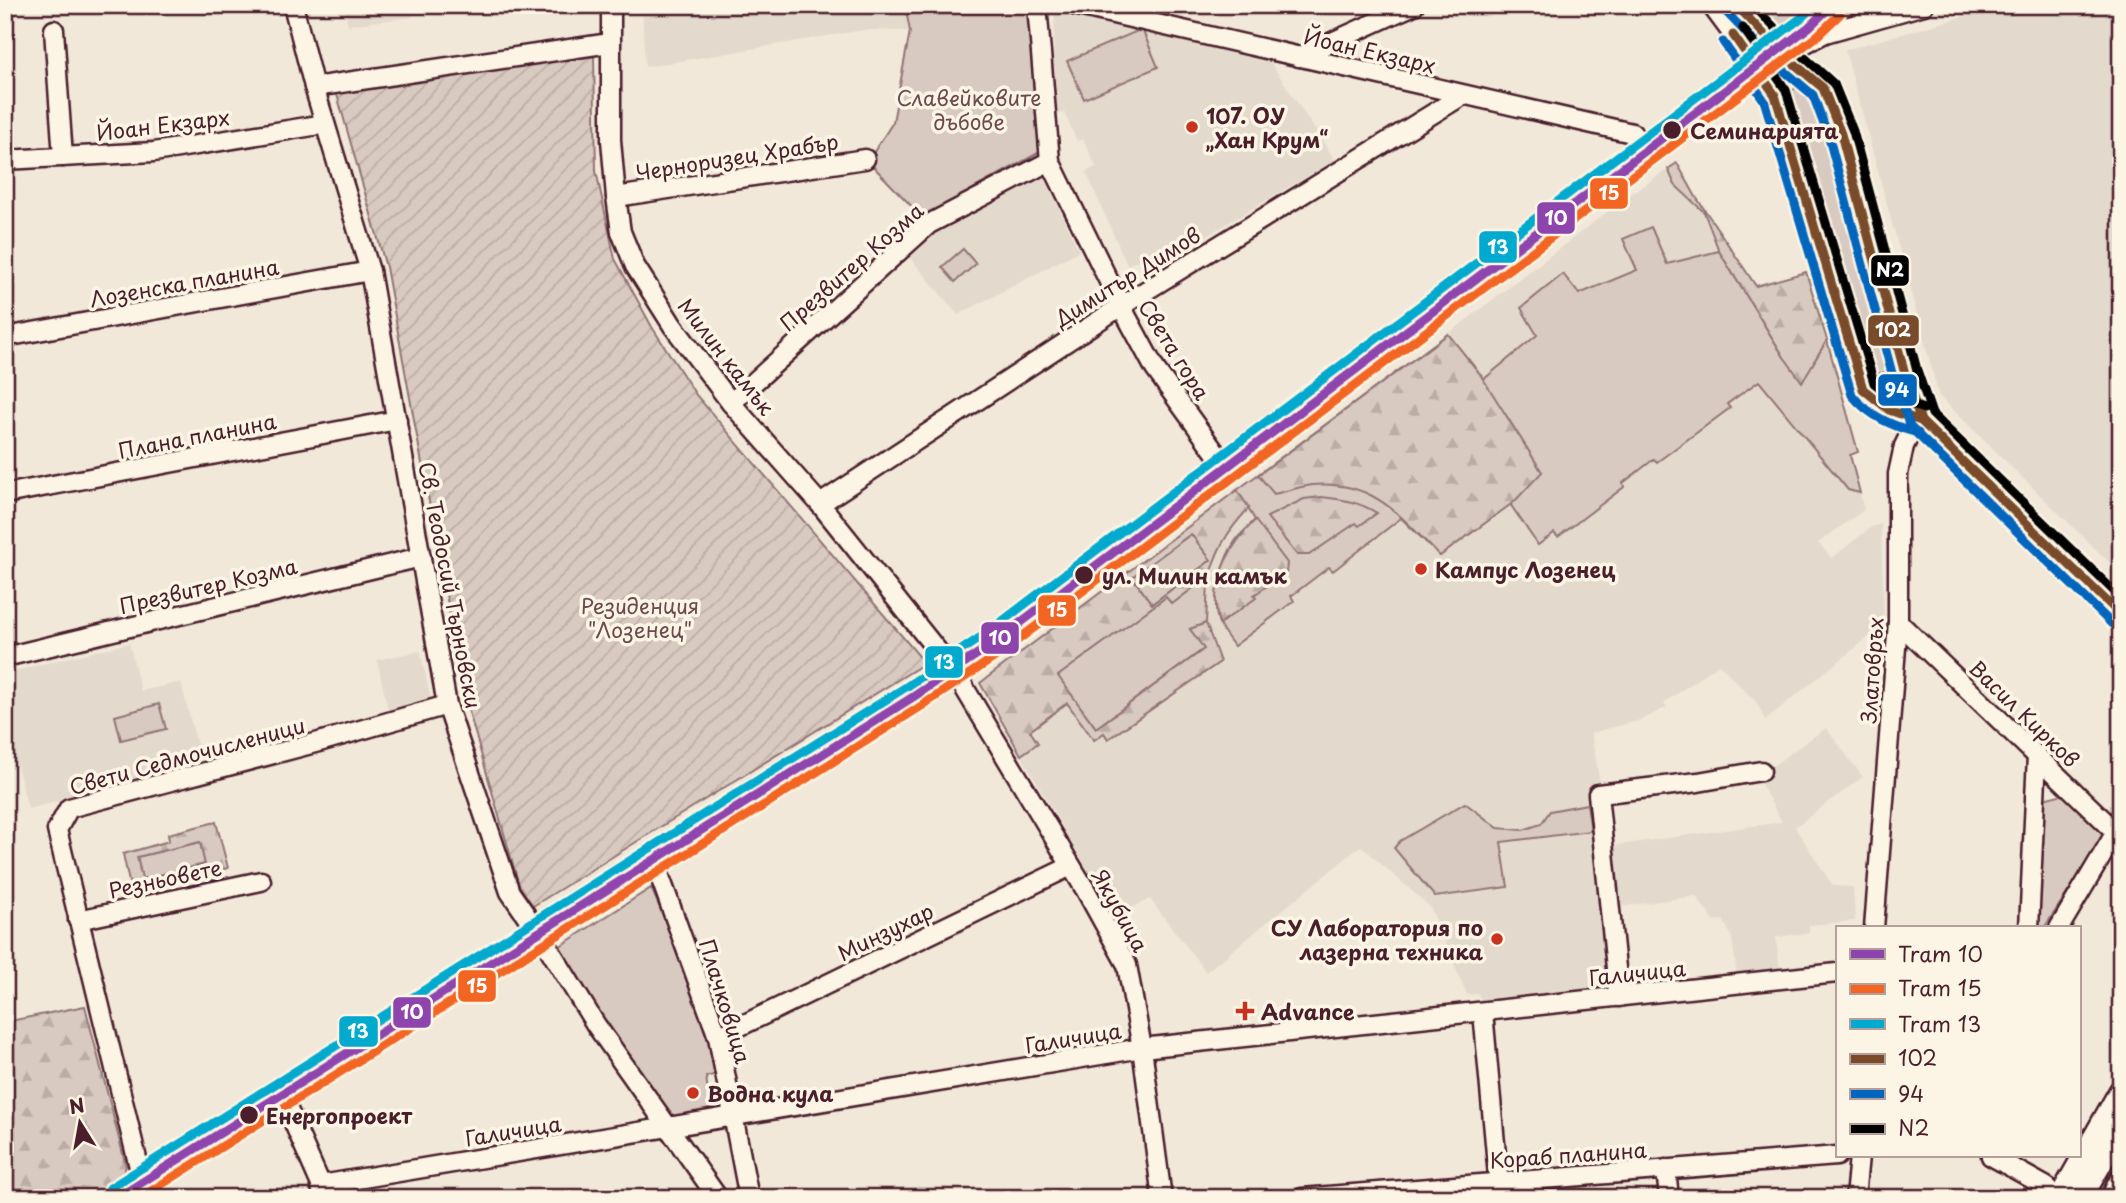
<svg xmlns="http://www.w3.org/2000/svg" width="2126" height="1203" font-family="'Playpen Sans',sans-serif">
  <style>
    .built { fill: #e4d9cd }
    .green { fill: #d8cac0; stroke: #917476; stroke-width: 2 }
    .forest { fill: url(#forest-firs); stroke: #917476; stroke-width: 2; fill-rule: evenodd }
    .garden { fill: url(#garden-furrows); stroke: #917476; stroke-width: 2 }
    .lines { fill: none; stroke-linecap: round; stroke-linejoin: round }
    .minor-casing { stroke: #4a1f2b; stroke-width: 23 }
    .major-casing { stroke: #4a1f2b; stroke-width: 28 }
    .minor { stroke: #fcf5e5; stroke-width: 18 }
    .major { stroke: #fcf5e5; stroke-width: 23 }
    .bus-1-casing { stroke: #fcf5e5; stroke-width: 14 }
    .bus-2-casing { stroke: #fcf5e5; stroke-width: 14 }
    .bus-3-casing { stroke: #fcf5e5; stroke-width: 14 }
    .bus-1 { stroke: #7a4b2a; stroke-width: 9 }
    .bus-2 { stroke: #0065bd; stroke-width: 9 }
    .bus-3 { stroke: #000; stroke-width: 9 }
    .tram-1-casing { stroke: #fcf5e5; stroke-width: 14 }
    .tram-2-casing { stroke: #fcf5e5; stroke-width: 14 }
    .tram-3-casing { stroke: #fcf5e5; stroke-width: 14 }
    .tram-1 { stroke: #8e44ad; stroke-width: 9 }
    .tram-2 { stroke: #f26522; stroke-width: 9 }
    .tram-3 { stroke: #00a9ce; stroke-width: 9 }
    .poi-dot { fill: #c8321e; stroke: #fcf5e5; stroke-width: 2.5 }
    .stop-dot { fill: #4a1f2b; stroke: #fcf5e5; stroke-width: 2.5 }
    .labels { text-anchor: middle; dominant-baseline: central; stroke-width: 7; stroke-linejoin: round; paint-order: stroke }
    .street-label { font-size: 21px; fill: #4a1f2b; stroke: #fcf5e5 }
    .park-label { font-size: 21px; fill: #6e4a50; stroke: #fcf5e5 }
    .poi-label { font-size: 21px; font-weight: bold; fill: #4a1f2b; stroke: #fcf5e5; text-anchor: start }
    .stop-label { font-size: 21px; font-weight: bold; fill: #4a1f2b; stroke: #fcf5e5; text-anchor: start }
    .line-badge { stroke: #fcf5e5; stroke-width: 2.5 }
    .badge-label { font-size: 19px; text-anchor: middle; font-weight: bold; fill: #fff }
  </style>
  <defs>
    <pattern id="forest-firs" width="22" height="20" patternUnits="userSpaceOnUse" patternTransform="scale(1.75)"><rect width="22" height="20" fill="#d8cac0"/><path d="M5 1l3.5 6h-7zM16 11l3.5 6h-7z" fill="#bbada5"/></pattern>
    <pattern id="garden-furrows" width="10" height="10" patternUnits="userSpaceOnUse" patternTransform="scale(1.75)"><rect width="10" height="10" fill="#d8cac0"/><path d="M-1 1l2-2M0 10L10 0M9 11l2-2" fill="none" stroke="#bbada5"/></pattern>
  </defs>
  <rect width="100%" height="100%" fill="#f1e8da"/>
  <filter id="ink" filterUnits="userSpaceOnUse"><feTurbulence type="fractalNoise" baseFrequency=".0143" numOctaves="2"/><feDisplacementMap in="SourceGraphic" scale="14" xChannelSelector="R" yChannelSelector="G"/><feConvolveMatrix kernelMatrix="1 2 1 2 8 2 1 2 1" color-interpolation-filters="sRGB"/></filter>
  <g filter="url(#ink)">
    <g class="built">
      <path d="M344 5H416L413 17 348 25Z"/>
      <path d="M642 5H905L910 31 863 30 645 67Z"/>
      <path d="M2005 5H2121V574L1939 396 1845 50Z"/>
      <path d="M1055 8 1265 54 1335 160 1191 245 1184 246 1176 243 1127 265 1086 172 1096 167 1083 139 1077 141 1064 112 1054 116 1052 87Z"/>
      <path d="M1677 163 1698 201 1756 286 1806 272 1858 452 1850 455 1864 510 1818 543 1832 558 1871 527 1881 524 1884 625 1765 720 1757 703 1719 664 1664 703 1667 707 1641 720 1591 733 1600 783 1589 786 1611 990 1484 1004 1478 994 1467 995 1430 907 1361 846 1206 972 1150 899 1114 917 980 683 1448 334 1624 199Z"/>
      <path d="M1043 174 1079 251 958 315 906 253 933 231Z"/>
      <path d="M129 643 141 691 181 682 202 765 28 809 5 718V673Z"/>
      <path d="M420 651 431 700 388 710 377 660Z"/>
      <path d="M1826 728 1863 777 1795 827 1833 886 1853 887 1855 921 1809 925V933L1776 937 1780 970 1737 975 1732 937 1723 920 1714 921 1696 896 1618 907 1611 846 1782 822 1757 777Z"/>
    </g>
    <g class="green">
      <path d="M905 5H1028L1047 148 922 217 868 161 893 122 910 31Z"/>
      <path d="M1749 5H1817C1814 14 1809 17 1800 21 1778 33 1764 20 1749 5Z"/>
      <path d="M1142 29 1158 67 1084 99 1067 61Z"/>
      <path d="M1803 82 1818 97 1829 119 1895 369 1869 377 1860 359 1830 238 1789 109 1788 94Z"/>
      <path d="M1651 227 1667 264 1719 251 1784 357 1827 340 1858 452 1850 455 1860 493 1848 490 1759 381 1727 404 1730 408 1657 462 1654 459 1623 483 1624 487 1558 537 1554 533 1538 545 1510 504 1440 556 1401 518 1333 571 1329 567 1291 596 1294 601 1234 646C1229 639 1222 631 1219 623 1210 602 1223 558 1236 540 1241 533 1249 527 1255 520L1237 490 1448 334 1484 379 1537 335 1521 308 1563 274 1579 294 1637 270 1623 239Z"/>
      <path d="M963 249 976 264 955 282 942 267Z"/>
      <path d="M1191 534 1211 560 1152 604 1132 577Z"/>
      <path d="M1201 582 1208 583 1206 623 1190 629 1205 648 1096 728 1057 676 1166 597 1172 604Z"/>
      <path d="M159 704 166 729 121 740 115 716Z"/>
      <path d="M2063 794 2107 833 2044 928H2034L2039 800Z"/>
      <path d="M1465 803 1498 828 1523 830 1541 824 1550 811 1587 804 1591 831 1501 842 1508 887 1435 897 1394 848 1400 841Z"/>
      <path d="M200 842 205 864 142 879 137 857Z"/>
      <path d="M651 888C678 948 707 1009 720 1073L706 1077 711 1112 671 1116 637 1073 557 948Z"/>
    </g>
    <g class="forest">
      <path d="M1677 163 1696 197 1756 286 1806 272 1827 340 1802 382 1784 357 1719 251 1704 212 1675 185 1668 169Z"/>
      <path d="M1448 334 1480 374 1542 472 1514 502 1440 556C1400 516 1375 480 1312 485 1299 487 1286 491 1274 494L1258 475Z"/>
      <path d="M1237 490 1249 508C1227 531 1215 552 1208 583L1201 582 1172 604 1166 597 1058 676 1096 728 1204 649 1190 629 1206 623 1220 662 1108 739 1104 733 1094 740 1067 703 1030 731 1038 743 1021 755 980 683ZM1191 534 1211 560 1152 604 1132 577Z"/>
      <path d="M1321 497C1342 499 1359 502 1377 513L1359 526 1356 523 1309 555H1297L1267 517 1304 499Z"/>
      <path d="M1255 520 1287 563 1286 573 1254 595 1256 598 1219 624C1208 584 1228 548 1255 520Z"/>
      <path d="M216 822 228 868 131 891 123 854 169 841 168 834ZM200 842 205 865 142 879 137 857Z"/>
      <path d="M85 1006 126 1166 122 1177 90 1198H5V1022Z"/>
    </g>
    <path class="garden" d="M594 56 596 171 615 259 652 327 696 395 925 663 533 906 519 885 465 698 386 267 336 91Z"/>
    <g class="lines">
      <g class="minor-casing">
        <g id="minor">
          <path d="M293 5 314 87 370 271 447 705 510 892 548 947 596 1025 718 1198"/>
          <path d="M611 5V140L616 197 621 232 635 266 673 326 731 403 820 504 956 674 1085 889 1127 965 1142 1048 1162 1198"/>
          <path d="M1037 5 1050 161 1121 306 1155 369 1228 470"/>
          <path d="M1074 5 1632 133 1648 152"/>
          <path d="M1711 5 1760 71 1775 95 1863 389C1879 408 1896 415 1921 421"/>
          <path d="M1736 5 1784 55 1823 88 1841 134 1905 374 1921 421 2121 615"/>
          <path d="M1823 5 1825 33"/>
          <path d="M54 30 63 157"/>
          <path d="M1299 57 1414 5"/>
          <path d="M314 87 610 43"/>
          <path d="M5 160 154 152 325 124"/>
          <path d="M616 197 865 159"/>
          <path d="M5 337 370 271"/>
          <path d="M731 403 929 224 1050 161"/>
          <path d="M5 494 397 420"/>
          <path d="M820 504 1121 306 1463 95"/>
          <path d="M1898 622 2121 837"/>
          <path d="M5 657 421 557"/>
          <path d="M655 863 718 1037 749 1198"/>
          <path d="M78 920 261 881"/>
          <path d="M1874 928 1898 622V474L1904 446 1912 430 1921 421"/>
          <path d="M2029 928 2037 756"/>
          <path d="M2059 928 2116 832"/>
          <path d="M1619 997 1598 794 1698 782 1761 771"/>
          <path d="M1483 1012 1500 1198"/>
          <path d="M718 1037 1071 866"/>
          <path d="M282 1096 321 1185 323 1198"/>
          <path d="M1991 1156 2047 1187"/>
          <path d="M1666 1169 1669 1198"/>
          <path d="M144 1184 138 1163 57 830 69 808 319 742 447 705"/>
          <path d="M321 1185 1142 1048 1837 973"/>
          <path d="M122 1198 965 668 1758 68 1825 33 1924 5"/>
          <path d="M1302 1198 1837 1156"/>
          <path d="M1855 1198 1859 1156"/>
        </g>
      </g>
      <g class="major-casing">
        <g id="major">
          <path d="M2061 1198 2121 1092"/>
          <path d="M2080 1198 2121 1126"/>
          <path d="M2113 1198 2121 1182"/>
        </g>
      </g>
      <use href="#minor" class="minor"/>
      <use href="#major" class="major"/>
      <g class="bus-1-casing">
        <g id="bus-1">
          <path d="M1736 5 1784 55 1823 88 1841 134 1905 374 1921 421 2121 615"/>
          <path d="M1733 35 1775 95 1863 389 1889 410 1921 421"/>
        </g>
      </g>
      <g class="bus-2-casing">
        <g id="bus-2">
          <path d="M1727 13 1775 63 1813 95 1829 138 1893 377 1910 427 2112 624"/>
          <path d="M1723 42 1764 100 1852 395C1869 416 1892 426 1918 433"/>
        </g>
      </g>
      <g class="bus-3-casing">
        <g id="bus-3">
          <path d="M1753 5 1792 46 1834 84 1853 131 1917 370 1932 414 2121 598"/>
          <path d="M1743 28 1786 90 1874 383 1894 399 1924 409"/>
        </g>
      </g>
      <use href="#bus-1" class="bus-1"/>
      <use href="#bus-2" class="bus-2"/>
      <use href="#bus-3" class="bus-3"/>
      <g class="tram-1-casing">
        <path id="tram-1" d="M117 1198 913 697 991 645 1809 27 1832 5"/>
      </g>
      <g class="tram-2-casing">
        <path id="tram-2" d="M140 1198 920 707 998 655 1816 37 1840 14"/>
      </g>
      <g class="tram-3-casing">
        <path id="tram-3" d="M110 1188 906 687 984 635 1801 18 1814 5"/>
      </g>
      <use href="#tram-1" class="tram-1"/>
      <use href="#tram-2" class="tram-2"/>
      <use href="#tram-3" class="tram-3"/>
    </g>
  </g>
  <g class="poi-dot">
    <circle cx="1192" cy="127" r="7"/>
    <circle cx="1421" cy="569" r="7"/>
    <circle cx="1497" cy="939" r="7"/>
    <path d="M1241.5 1000.5h7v7h7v7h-7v7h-7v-7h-7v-7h7z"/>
    <circle cx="693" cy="1093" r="7"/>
  </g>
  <g class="stop-dot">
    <circle cx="1672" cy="130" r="10"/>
    <circle cx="1084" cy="575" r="10"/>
    <circle cx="249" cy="1115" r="10"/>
  </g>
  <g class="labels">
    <g class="street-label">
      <text transform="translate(1370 50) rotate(13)">Йоан Екзарх</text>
      <text transform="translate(163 124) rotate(-7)">Йоан Екзарх</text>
      <text transform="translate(737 156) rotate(-9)">Черноризец Храбър</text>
      <text transform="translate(851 266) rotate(-41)">Презвитер Козма</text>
      <text transform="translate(1127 276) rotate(-32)">Димитър Димов</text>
      <text transform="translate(184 282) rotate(-10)">Лозенска планина</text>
      <text transform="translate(1175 349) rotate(58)">Света гора</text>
      <text transform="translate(727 356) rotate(52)">Милин камък</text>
      <text transform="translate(197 435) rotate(-11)">Плана планина</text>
      <text transform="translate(208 585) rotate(-13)">Презвитер Козма</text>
      <text transform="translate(451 585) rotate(79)">Св. Теодосий Търновски</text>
      <text transform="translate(1871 670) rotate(-86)">Златовръх</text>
      <text transform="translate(2025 713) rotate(44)">Васил Кирков</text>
      <text transform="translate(187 755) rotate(-15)">Свети Седмочисленици</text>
      <text transform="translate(165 878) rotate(-12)">Резньовете</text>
      <text transform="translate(1121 910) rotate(61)">Якубица</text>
      <text transform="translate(885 931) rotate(-26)">Минзухар</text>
      <text transform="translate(1637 972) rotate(-6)">Галичица</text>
      <text transform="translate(726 1001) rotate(73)">Плачковица</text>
      <text transform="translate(1073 1037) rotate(-9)">Галичица</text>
      <text transform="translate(513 1130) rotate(-9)">Галичица</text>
      <text transform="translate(1568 1154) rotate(-4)">Кораб планина</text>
    </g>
    <g class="park-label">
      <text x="969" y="97">Славейковите<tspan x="969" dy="24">дъбове</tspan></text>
      <text x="640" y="605">Резиденция<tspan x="640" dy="24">"Лозенец"</tspan></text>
    </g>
    <g class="poi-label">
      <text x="1206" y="115">107. ОУ<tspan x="1206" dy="24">„Хан Крум“</tspan></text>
      <text x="1435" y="569">Кампус Лозенец</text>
      <text x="1483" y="927" text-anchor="end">СУ Лаборатория по<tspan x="1483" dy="24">лазерна техника</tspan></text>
      <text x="1261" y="1011">Advance</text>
      <text x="707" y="1093">Водна кула</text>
    </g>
    <g class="stop-label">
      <text x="1690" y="130">Семинарията</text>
      <text x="1102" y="575">ул. Милин камък</text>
      <text x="266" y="1115">Енергопроект</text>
    </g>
  </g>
  <g class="line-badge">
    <rect x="1589" y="177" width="40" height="33" rx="7" fill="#f26522"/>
    <rect x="1536" y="201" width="40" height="34" rx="7" fill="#8e44ad"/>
    <rect x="1478" y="230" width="40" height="34" rx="7" fill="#00a9ce"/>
    <rect x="1870" y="254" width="40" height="33" rx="7" fill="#000"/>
    <rect x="1867" y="314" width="53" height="33" rx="7" fill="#7a4b2a"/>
    <rect x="1877" y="373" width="41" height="34" rx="7" fill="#0065bd"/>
    <rect x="1037" y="594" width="40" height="33" rx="7" fill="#f26522"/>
    <rect x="980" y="621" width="40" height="34" rx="7" fill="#8e44ad"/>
    <rect x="924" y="645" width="40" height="34" rx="7" fill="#00a9ce"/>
    <rect x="457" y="969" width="40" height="34" rx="7" fill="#f26522"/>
    <rect x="392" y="996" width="40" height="33" rx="7" fill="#8e44ad"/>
    <rect x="338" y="1015" width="41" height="33" rx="7" fill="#00a9ce"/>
  </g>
  <g class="badge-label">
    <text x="1609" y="200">15</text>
    <text x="1556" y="225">10</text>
    <text x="1498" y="254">13</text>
    <text x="1890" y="277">N2</text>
    <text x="1893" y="337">102</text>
    <text x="1897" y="397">94</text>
    <text x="1057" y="617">15</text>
    <text x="1000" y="645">10</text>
    <text x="944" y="669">13</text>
    <text x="477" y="993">15</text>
    <text x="412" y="1019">10</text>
    <text x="358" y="1038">13</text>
  </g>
  <rect width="2126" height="1203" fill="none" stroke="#fcf5e5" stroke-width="28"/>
  <rect x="14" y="14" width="2098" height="1175" fill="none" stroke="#4a1f2b" stroke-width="2.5" filter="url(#ink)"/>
  <rect x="1836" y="926" width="245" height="231" fill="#fcf5e5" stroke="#b59f9b" stroke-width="2"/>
  <rect x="1850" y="949" width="35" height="10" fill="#8e44ad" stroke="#b59f9b" stroke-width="2"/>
  <text x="1898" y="962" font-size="21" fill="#4a1f2b">Tram 10</text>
  <rect x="1850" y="984" width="35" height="10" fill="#f26522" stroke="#b59f9b" stroke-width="2"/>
  <text x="1898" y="996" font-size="21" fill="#4a1f2b">Tram 15</text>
  <rect x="1850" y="1019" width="35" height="10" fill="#00a9ce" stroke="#b59f9b" stroke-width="2"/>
  <text x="1898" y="1032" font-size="21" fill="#4a1f2b">Tram 13</text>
  <rect x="1850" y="1054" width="35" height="10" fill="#7a4b2a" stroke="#b59f9b" stroke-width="2"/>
  <text x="1898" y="1066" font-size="21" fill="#4a1f2b">102</text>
  <rect x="1850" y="1089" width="35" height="10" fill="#0065bd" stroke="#b59f9b" stroke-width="2"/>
  <text x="1898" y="1102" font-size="21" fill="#4a1f2b">94</text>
  <rect x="1850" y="1124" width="35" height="10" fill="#000000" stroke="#b59f9b" stroke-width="2"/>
  <text x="1898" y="1136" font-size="21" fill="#4a1f2b">N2</text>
  <g transform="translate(80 1123) rotate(349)" stroke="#fcf5e5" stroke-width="5" paint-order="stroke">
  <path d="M0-5L12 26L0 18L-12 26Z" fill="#4a1f2b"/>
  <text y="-10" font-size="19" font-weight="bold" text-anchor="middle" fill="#4a1f2b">N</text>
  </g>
</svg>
